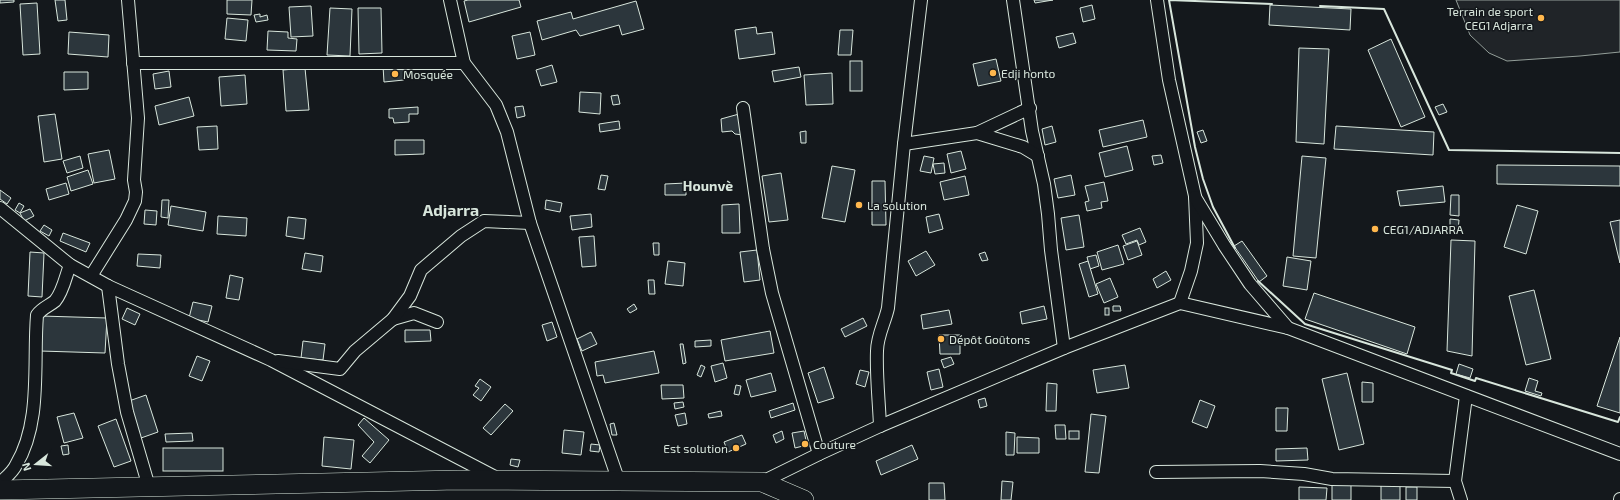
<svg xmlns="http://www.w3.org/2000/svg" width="1620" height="500" font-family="'Exo 2',sans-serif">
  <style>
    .green { fill: #202428; stroke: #939e99 }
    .building { fill: #2c363c; stroke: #d8e6dc }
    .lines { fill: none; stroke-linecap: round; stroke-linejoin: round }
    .street-casing { stroke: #d8e6dc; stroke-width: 14 }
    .primary-casing { stroke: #d8e6dc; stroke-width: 20 }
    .street { stroke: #14181c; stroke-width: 12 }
    .primary { stroke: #14181c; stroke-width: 19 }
    .wall { stroke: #d8e6dc; stroke-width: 2 }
    .poi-dot { fill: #ffb74d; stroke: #14181c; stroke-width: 1.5 }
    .labels { text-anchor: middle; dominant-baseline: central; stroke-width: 3; stroke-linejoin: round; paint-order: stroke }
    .poi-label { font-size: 12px; fill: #d8e6dc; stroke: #14181c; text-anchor: start }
    .quarter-label { font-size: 14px; font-weight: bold; fill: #d8e6dc; stroke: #14181c }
    .district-label { font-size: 16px; font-weight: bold; fill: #d8e6dc; stroke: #14181c }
  </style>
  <rect width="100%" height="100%" fill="#14181c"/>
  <path class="green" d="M1456 0H1620V52L1580 56 1507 61 1489 53 1470 35Z"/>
  <g class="building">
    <path d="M0 0H14V2L0 3Z"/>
    <path d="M55 0H65L67 20 58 21Z"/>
    <path d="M227 0H252L251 15 227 14Z"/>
    <path d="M468 0H519L521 7 469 22 464 1Z"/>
    <path d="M1034 0H1053L1035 3Z"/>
    <path d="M636 1 644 29 622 35 619 25 580 36 576 30 542 40 537 21 571 12 573 19Z"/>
    <path d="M37 3 40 54 23 55 20 4Z"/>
    <path d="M1092 5 1095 19 1083 22 1080 8Z"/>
    <path d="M1270 5 1351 9 1350 30 1269 25Z"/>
    <path d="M311 6 313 36 291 37 289 7Z"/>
    <path d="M330 8 352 9 350 56 327 55Z"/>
    <path d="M358 8H381L382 53 359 54Z"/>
    <path d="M260 14V17L267 15 268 20 256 22 254 15Z"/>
    <path d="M227 18 248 20 246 41 225 39Z"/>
    <path d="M756 27 757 34 772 32 775 54 739 59 735 30Z"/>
    <path d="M840 30H853L851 55H838Z"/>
    <path d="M268 31 288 32V38L297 39 296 51 267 50Z"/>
    <path d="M69 32 109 35 108 57 68 54Z"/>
    <path d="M530 32 535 55 517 59 512 36Z"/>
    <path d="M1073 33 1076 43 1059 48 1056 37Z"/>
    <path d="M1391 39 1425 117 1401 127 1368 50Z"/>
    <path d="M1299 48 1329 49 1324 144 1296 142Z"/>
    <path d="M996 59 1001 81 978 86 973 64Z"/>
    <rect x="850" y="61" width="12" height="30"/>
    <path d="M403 64 404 80 384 82 383 66Z"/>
    <path d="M552 65 557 82 541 86 536 70Z"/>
    <path d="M799 67 801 77 774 82 772 71Z"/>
    <path d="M305 68 309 110 286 111 283 70Z"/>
    <path d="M169 71 171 87 155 89 153 74Z"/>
    <path d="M64 72H88V89L64 90Z"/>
    <path d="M832 73 833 104 806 105 804 75Z"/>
    <path d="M245 75 247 104 221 106 219 77Z"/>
    <path d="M580 92 601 93 600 114 579 112Z"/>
    <path d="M618 95 620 104 613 105 611 96Z"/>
    <path d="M189 97 194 116 159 125 155 106Z"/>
    <path d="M1443 104 1447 112 1439 115 1435 107Z"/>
    <path d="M523 106 525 116 517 118 515 107Z"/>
    <path d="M418 107V114H409V122L394 123 393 118H389V109Z"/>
    <path d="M55 114 62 159 44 162 38 116Z"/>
    <path d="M739 114 743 135 735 134 732 131 722 132 721 119Z"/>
    <path d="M1143 120 1147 137 1103 147 1099 130Z"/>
    <path d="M619 121 620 129 600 132 599 124Z"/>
    <path d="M217 126 218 149 199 150 197 127Z"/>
    <path d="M1052 126 1056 142 1045 145 1042 129Z"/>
    <path d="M1336 126 1434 132 1433 155 1334 149Z"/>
    <path d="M1203 130 1207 141 1201 143 1197 132Z"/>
    <path d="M806 131V143H801L800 132Z"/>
    <path d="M395 140H424V154L395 155Z"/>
    <path d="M1127 146 1133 170 1105 177 1099 153Z"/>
    <path d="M109 150 115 179 94 183 88 154Z"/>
    <path d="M961 151 966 169 951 173 947 154Z"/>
    <path d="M1161 155 1163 163 1154 165 1152 156Z"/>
    <path d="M80 156 83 168 67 173 63 161Z"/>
    <path d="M924 156 934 158 931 173 920 171Z"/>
    <path d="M1302 156 1326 158 1316 258 1293 256Z"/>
    <path d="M944 163 945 173 935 174 933 164Z"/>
    <path d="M1497 165 1620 166V186L1497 184Z"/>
    <path d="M832 166 855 170 845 222 822 218Z"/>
    <path d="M88 170 93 184 71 191 67 177Z"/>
    <path d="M781 173 788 220 769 222 762 176Z"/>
    <path d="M601 175 608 176 605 190 598 189Z"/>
    <path d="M1071 175 1075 195 1058 198 1054 179Z"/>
    <path d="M965 176 969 195 944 200 940 182Z"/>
    <path d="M872 181H885L886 225H872Z"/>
    <path d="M1104 182 1108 201 1101 202 1102 208 1087 211 1085 202 1089 201 1085 186Z"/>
    <path d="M66 183 69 194 49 200 46 189Z"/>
    <path d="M686 183V195H665V184Z"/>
    <path d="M1443 186 1445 202 1400 206 1397 191Z"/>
    <path d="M0 190 11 198 7 204 0 199Z"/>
    <path d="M1451 195H1459V216L1450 215Z"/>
    <path d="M162 200H169L168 218 161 217Z"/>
    <path d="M546 200 562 203 560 212 545 209Z"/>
    <path d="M19 203 24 206 20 213 15 210Z"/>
    <path d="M739 204 740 233H722V205Z"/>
    <path d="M1517 205 1538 211 1526 254 1504 247Z"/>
    <path d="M171 206 206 212 203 231 168 225Z"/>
    <path d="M30 209 34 216 24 221 20 213Z"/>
    <path d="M145 210 157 211 156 225 144 224Z"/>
    <path d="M591 214 592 227 572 230 570 216Z"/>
    <path d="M939 214 943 229 929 233 926 217Z"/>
    <path d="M1079 215 1084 247 1066 250 1061 218Z"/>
    <path d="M218 216 247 218 246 236 217 234Z"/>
    <path d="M288 217 306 219 304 239 286 236Z"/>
    <path d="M1450 219 1459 220 1458 231 1450 230Z"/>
    <path d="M1620 220V263L1610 222Z"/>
    <path d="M44 225 52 230 49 236 40 231Z"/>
    <path d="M1140 228 1146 242 1139 245 1137 240 1126 244 1122 235Z"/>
    <path d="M63 233 90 243 86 252 60 241Z"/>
    <path d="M594 236 596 266 582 267 579 237Z"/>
    <path d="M1451 240 1475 241 1472 356 1447 351Z"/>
    <path d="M1137 241 1142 255 1128 260 1123 246Z"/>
    <path d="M1242 241 1267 276 1259 282 1234 246Z"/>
    <path d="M653 243H659V255H654Z"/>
    <path d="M1118 245 1124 264 1102 270 1097 252Z"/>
    <path d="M757 250 760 280 744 282 740 252Z"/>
    <path d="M926 251 935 265 916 276 908 261Z"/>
    <path d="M30 252 44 253 42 297 28 296Z"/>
    <path d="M985 252 988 260 982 261 979 254Z"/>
    <path d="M305 253 323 256 321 272 302 269Z"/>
    <path d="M138 254 161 255 160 268 137 266Z"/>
    <path d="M1096 255 1099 266 1090 269 1087 257Z"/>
    <path d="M1287 257 1311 261 1307 290 1283 286Z"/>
    <path d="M668 261 685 263 683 286 665 284Z"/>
    <path d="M1088 261 1098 294 1089 297 1079 264Z"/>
    <path d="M1166 271 1171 280 1157 288 1153 279Z"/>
    <path d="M230 275 243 278 239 300 226 298Z"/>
    <path d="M1110 278 1118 297 1104 303 1096 284Z"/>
    <path d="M648 280H654L655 294H649Z"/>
    <path d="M1534 290 1551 359 1526 365 1509 296Z"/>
    <path d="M1314 293 1415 327 1407 354 1305 319Z"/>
    <path d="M193 302 212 306 208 322 189 318Z"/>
    <path d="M634 304 637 309 630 313 627 309Z"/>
    <path d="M1044 306 1047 319 1022 324 1020 312Z"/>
    <path d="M1113 306H1120L1121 311H1113Z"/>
    <path d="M127 308 140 314 135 325 122 319Z"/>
    <rect x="1105" y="308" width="4" height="7"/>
    <path d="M949 310 952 324 923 329 921 315Z"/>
    <path d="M41 316 107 318 105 353 40 351Z"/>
    <path d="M863 318 867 326 845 337 841 329Z"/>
    <path d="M552 322 557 337 547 341 542 325Z"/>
    <path d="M405 330H430L431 341 405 342Z"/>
    <path d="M770 331 774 353 725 361 721 340Z"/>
    <path d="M591 332 597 344 582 351 577 339Z"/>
    <path d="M939 335H960V354H940Z"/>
    <path d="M1620 337V413L1597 406Z"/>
    <path d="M711 340V346L695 347V341Z"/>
    <path d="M303 341 325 344 323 360 301 358Z"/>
    <path d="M680 344H683L686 363 683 364Z"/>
    <path d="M654 351 659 373 605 383 603 375 597 376 595 362Z"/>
    <path d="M197 356 210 361 202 381 189 376Z"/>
    <path d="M951 357 954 364 944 368 941 360Z"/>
    <path d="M723 363 727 378 715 382 711 366Z"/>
    <path d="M1459 364 1473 369 1470 378 1456 374Z"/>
    <path d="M701 365 705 367 701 377 697 375Z"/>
    <path d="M1125 365 1129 388 1097 393 1093 370Z"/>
    <path d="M824 367 834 398 818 403 808 373Z"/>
    <path d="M939 369 943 387 931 390 927 372Z"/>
    <path d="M860 370 869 372 865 387 856 384Z"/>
    <path d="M771 373 776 391 751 397 746 380Z"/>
    <path d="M1347 373 1364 444 1339 450 1322 379Z"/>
    <path d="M1529 378 1538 381 1535 391 1542 393 1541 396 1525 391Z"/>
    <path d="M480 379 491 387 481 401 473 395 479 388 475 386Z"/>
    <path d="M1362 382 1373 383V402H1362Z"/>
    <path d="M1047 383 1057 384 1056 411H1046Z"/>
    <path d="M661 385H683L684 398 662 399Z"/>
    <path d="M736 385 741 386 739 395 734 394Z"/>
    <path d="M146 395 158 432 141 438 129 401Z"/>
    <path d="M985 398 987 406 980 408 978 400Z"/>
    <path d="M1200 400 1215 406 1207 428 1192 422Z"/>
    <path d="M683 402 684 407 675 409 674 403Z"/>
    <path d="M793 403 795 410 771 418 769 411Z"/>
    <path d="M505 404 513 411 491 435 483 428Z"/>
    <path d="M1276 408H1288L1287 431H1276Z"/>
    <path d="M721 411 722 416 709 418 708 414Z"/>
    <path d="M74 413 83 438 64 443 57 417Z"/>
    <path d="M685 413 687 424 678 426 675 415Z"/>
    <path d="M1091 414 1106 416 1099 473 1085 472Z"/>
    <path d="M364 418 389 440 370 463 362 456 374 442 358 425Z"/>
    <path d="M116 419 131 461 114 467 98 426Z"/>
    <path d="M614 423 617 435H612L610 424Z"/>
    <path d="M1055 425H1065L1066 439H1056Z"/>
    <path d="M564 430 584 432 581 455 562 453Z"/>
    <path d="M782 431 784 439 776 443 773 435Z"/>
    <path d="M804 431 807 445 795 448 792 433Z"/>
    <rect x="1069" y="431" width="10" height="8"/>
    <path d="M1006 432 1015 433 1014 455H1006Z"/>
    <path d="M192 433 193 441 166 442 165 434Z"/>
    <path d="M742 435 746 444 728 452 724 442Z"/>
    <path d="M324 437 354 440 351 469 322 466Z"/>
    <path d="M1017 437 1039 438V453H1017Z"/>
    <path d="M591 444 600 445 599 452 590 451Z"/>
    <path d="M68 445 69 454 63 455 61 446Z"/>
    <path d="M912 445 918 459 881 475 876 461Z"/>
    <rect x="163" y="448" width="60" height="23"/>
    <path d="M1307 448 1308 460 1276 461V449Z"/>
    <path d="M511 459 520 460 518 467 510 465Z"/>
    <path d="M1002 481 1013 482 1011 500H1001Z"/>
    <path d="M929 483H944L945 500H929Z"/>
    <path d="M1332 484 1351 485V500H1332Z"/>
    <rect x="1381" y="485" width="19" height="15"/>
    <path d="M1299 487 1327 488 1326 500H1299Z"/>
    <rect x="1406" y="487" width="11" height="13"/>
  </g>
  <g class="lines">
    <g class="street-casing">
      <g id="street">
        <path d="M450 0 464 63 496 105 507 132 530 223 619 482"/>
        <path d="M1013 0 1032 131 1044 184 1048 214 1051 250 1064 348"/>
        <path d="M1157 0 1169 80 1195 196 1197 243 1191 271 1180 303"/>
        <path d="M133 63H464"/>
        <path d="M743 108 763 249 772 293 819 454"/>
        <path d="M977 133 1030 108"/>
        <path d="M904 144 977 133 1023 147 1038 156"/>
        <path d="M1195 197 1224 245 1250 284 1288 328"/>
        <path d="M0 208 70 265 108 286 271 360 497 478"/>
        <path d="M91 276 126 220 135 201 136 192 134 180 138 118 128 0"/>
        <path d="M108 286 118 364 127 412 149 487"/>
        <path d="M393 319 414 313 437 322"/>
        <path d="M278 361 340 369 355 351 393 319 410 296 421 270 461 236 484 221 530 223"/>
        <path d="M880 426C879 401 876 375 877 351 877 336 885 322 888 308L904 144 921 0"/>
        <path d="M1156 472 1260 471 1304 474 1332 479 1455 481"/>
        <path d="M762 482 819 454 880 426 1064 348 1180 303 1288 328 1620 454"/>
        <path d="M0 483C5 478 13 472 16 465 42 422 33 364 37 315 42 308 49 306 55 301 63 292 66 275 70 265"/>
        <path d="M1461 500 1455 481 1466 396"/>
        <path d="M1620 500V499"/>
      </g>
    </g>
    <g class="primary-casing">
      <path id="primary" d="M0 490 458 480 762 482 804 500"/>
    </g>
    <use href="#street" class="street"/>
    <use href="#primary" class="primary"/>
    <g class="wall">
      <path d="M1320 6 1384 9 1449 150 1620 153"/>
      <path d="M1235 248 1213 207 1203 179 1195 147 1169 0 1272 4"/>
      <path d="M1258 281 1305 324 1452 370 1451 373 1475 381 1476 378 1618 422 1620 417"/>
    </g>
  </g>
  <g class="poi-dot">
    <circle cx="1541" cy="18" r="4"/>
    <circle cx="993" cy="73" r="4"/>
    <circle cx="395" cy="74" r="4"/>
    <circle cx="859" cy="205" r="4"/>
    <circle cx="1375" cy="229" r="4"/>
    <circle cx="941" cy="339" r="4"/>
    <circle cx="805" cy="444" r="4"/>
    <circle cx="736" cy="448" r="4"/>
  </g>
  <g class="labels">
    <g class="poi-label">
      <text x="1533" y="11" text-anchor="end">Terrain de sport<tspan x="1533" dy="14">CEG1 Adjarra</tspan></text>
      <text x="1001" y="73">Edji honto</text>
      <text x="403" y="74">Mosquée</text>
      <text x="867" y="205">La solution</text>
      <text x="1383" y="229">CEG1/ADJARRA</text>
      <text x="949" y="339">Dépôt Goûtons</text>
      <text x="813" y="444">Couture</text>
      <text x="728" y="448" text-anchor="end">Est solution</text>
    </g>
    <g class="quarter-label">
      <text x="708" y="185">Hounvè</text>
    </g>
    <g class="district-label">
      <text x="451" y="209">Adjarra</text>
    </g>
  </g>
  <g transform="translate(36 464) rotate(253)" stroke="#14181c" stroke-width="3" paint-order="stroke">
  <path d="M0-3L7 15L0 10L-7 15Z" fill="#d8e6dc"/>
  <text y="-6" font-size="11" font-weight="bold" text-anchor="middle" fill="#d8e6dc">N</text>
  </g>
</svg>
